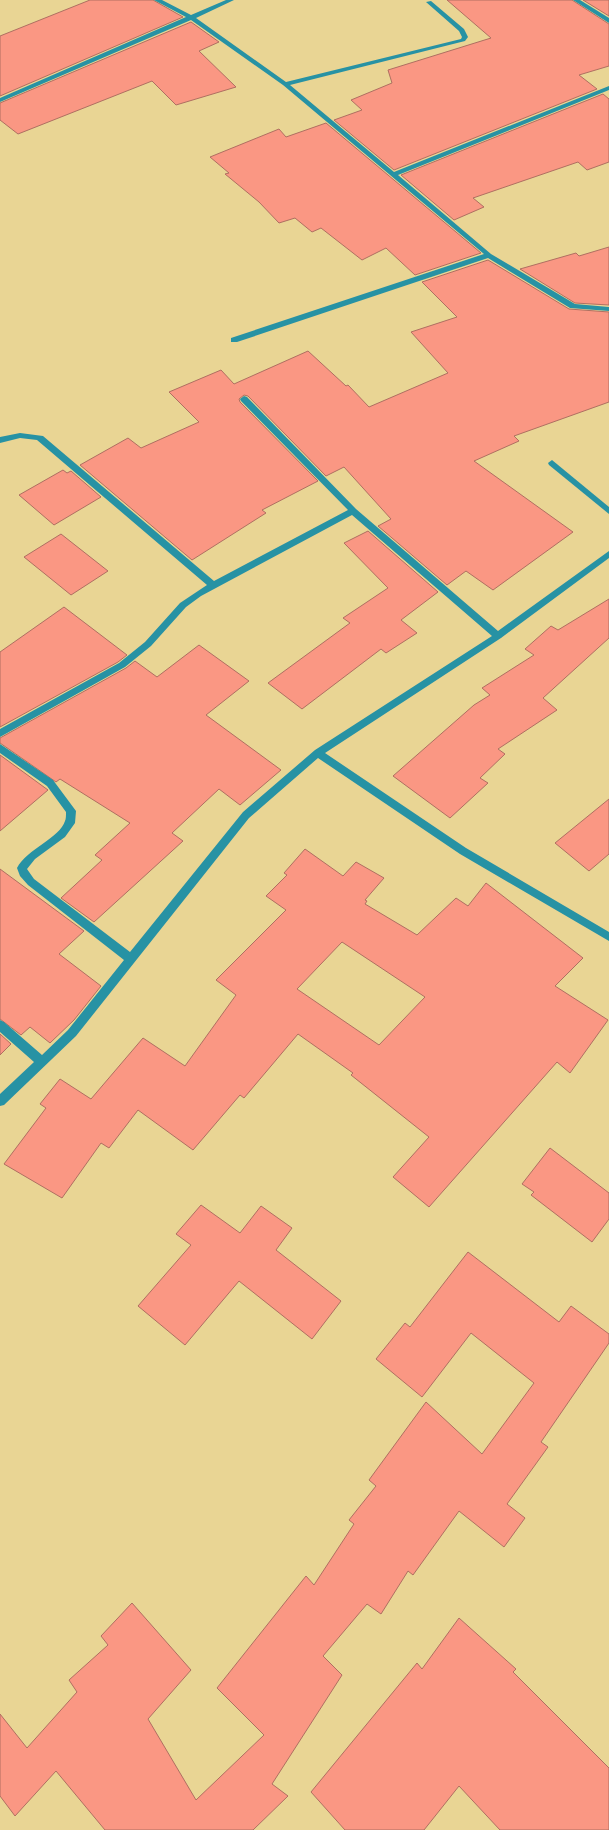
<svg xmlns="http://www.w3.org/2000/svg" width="609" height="1830" font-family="Quicksand,sans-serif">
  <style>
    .building { fill: #fa9783; stroke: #af6f61; fill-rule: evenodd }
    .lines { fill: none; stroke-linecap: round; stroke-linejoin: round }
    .minor { fill: #2792a4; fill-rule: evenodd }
  </style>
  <rect width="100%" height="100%" fill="#e9d594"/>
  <g class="building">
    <path d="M90 0H153L183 17 0 96V36Z"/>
    <path d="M447 0H572L609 24V66L579 75 597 89 394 170 334 120 362 110 351 100 392 83 388 70 491 38Z"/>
    <path d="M583 0H609V16Z"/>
    <path d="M191 22 219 42 199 51 236 87 176 105 152 81 18 134 0 120V103Z"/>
    <path d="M603 94 609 99V162L587 170 578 162 473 198 484 207 454 220 401 175Z"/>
    <path d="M326 123 481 253 415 275 386 248 362 260 321 228 312 232 295 218 279 223 259 202 225 174 229 173 210 157 279 129 286 137Z"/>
    <path d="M609 247V305L575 303 520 269 576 253 579 256Z"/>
    <path d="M488 260 569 309 609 312V402L514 436 519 441 474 461 573 532 493 590 466 571 447 585 378 526 391 519 344 467 326 476 248 396 244 395 239 399 240 402 318 481 262 510 266 513 192 560 80 465 128 438 141 448 199 422 169 392 221 370 234 384 308 351 346 386 348 385 369 407 448 373 411 332 457 317 422 282Z"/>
    <path d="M63 470 67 473 71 471 101 497 54 525 19 495Z"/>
    <path d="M368 531 438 592 401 620 417 633 386 653 381 649 302 709 268 683 350 623 343 618 388 588 344 543Z"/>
    <path d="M61 534 108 571 71 595 24 557Z"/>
    <path d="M609 599V638L543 698 557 710 498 749 505 754 480 778 488 783 450 818 393 776 474 705 490 695 482 688 534 655 525 649 551 626 558 630Z"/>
    <path d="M64 607 127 655 118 662 0 727V652Z"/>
    <path d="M199 645 249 681 206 715 281 770 240 805 219 789 172 833 183 841 94 922 61 898 102 860 95 855 130 823 60 779 56 782 0 743V738L126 668 135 661 157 677Z"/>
    <path d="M0 755 48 790 0 831Z"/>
    <path d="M609 799V854L589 871 555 843Z"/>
    <path d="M305 849 343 876 356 862 384 878 365 900 367 901 365 904 417 935 456 898 468 906 486 883 583 958 555 986 608 1020 570 1073 557 1062 429 1207 393 1177 429 1137 351 1075 353 1073 298 1034 244 1098 240 1095 193 1150 138 1110 109 1148 101 1143 62 1198 4 1164 46 1108 40 1104 60 1079 91 1099 143 1038 185 1066 236 995 216 980 286 910 266 896 287 875 284 873ZM342 942 425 997 379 1045 297 989Z"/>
    <path d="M0 869 84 931 59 954 101 986 74 1020 50 1043 30 1027 21 1035 0 1019Z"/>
    <path d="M0 1034 11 1044 0 1055Z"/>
    <path d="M550 1148 609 1193V1219L592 1242 531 1195 534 1192 522 1184Z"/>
    <path d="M201 1205 240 1233 261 1206 292 1228 276 1250 341 1301 312 1339 239 1281 185 1345 138 1306 191 1245 176 1234Z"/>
    <path d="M468 1252 559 1322 571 1306 609 1334V1343L541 1442 548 1447 507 1504 525 1518 504 1547 459 1511 413 1575 408 1571 381 1614 367 1604 323 1656 342 1675 272 1784 288 1796 253 1830H105L56 1771 15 1816 0 1796V1714L27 1748 77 1692 69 1680 108 1645 101 1636 132 1603 191 1670 148 1719 196 1800 264 1735 217 1688 306 1576 314 1585 354 1524 349 1520 376 1486 369 1480 426 1402 482 1454 534 1383 471 1333 422 1397 376 1359 405 1323 410 1327Z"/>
    <path d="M459 1618 516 1669 513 1672 609 1768V1830H500L459 1786 424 1830H345L311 1792 417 1663 422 1669Z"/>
  </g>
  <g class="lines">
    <g class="minor">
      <path d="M154 0H162L191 15 226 0H234L196 18 286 82 461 39 462 37 459 31 426 2 431 1 464 29 468 37 465 41 290 85 394 172 609 86V90L398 175 491 254 575 304 609 307V311L570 308 488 258 237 342H231V338L484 254 283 85 191 20 0 102V98L186 17Z"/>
      <path d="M573 0H580L609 18V23Z"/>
      <path d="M244 396 247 397 356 509 498 631 609 551V558L501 638 325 753 466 848 609 932V941L460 854 318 758 249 818 76 1036 4 1105 0 1106V1094L34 1062 0 1032V1020L4 1022 42 1055 68 1030 124 960 28 885 20 876 17 868C27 849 60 838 65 821 66 819 66 815 66 812L47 786 0 753V744L53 780 76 811 75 823 65 837 35 859 27 869 34 879 130 952 243 812 315 750 492 636 352 515 201 596 186 607 151 646 125 667 0 737V729L119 663 145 642 180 603 207 585 37 440 20 438 0 443V437L20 433 43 436 214 581 348 510 241 401 240 399Z"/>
      <path d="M552 460 609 507V514L549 465 548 463Z"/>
    </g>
  </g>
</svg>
